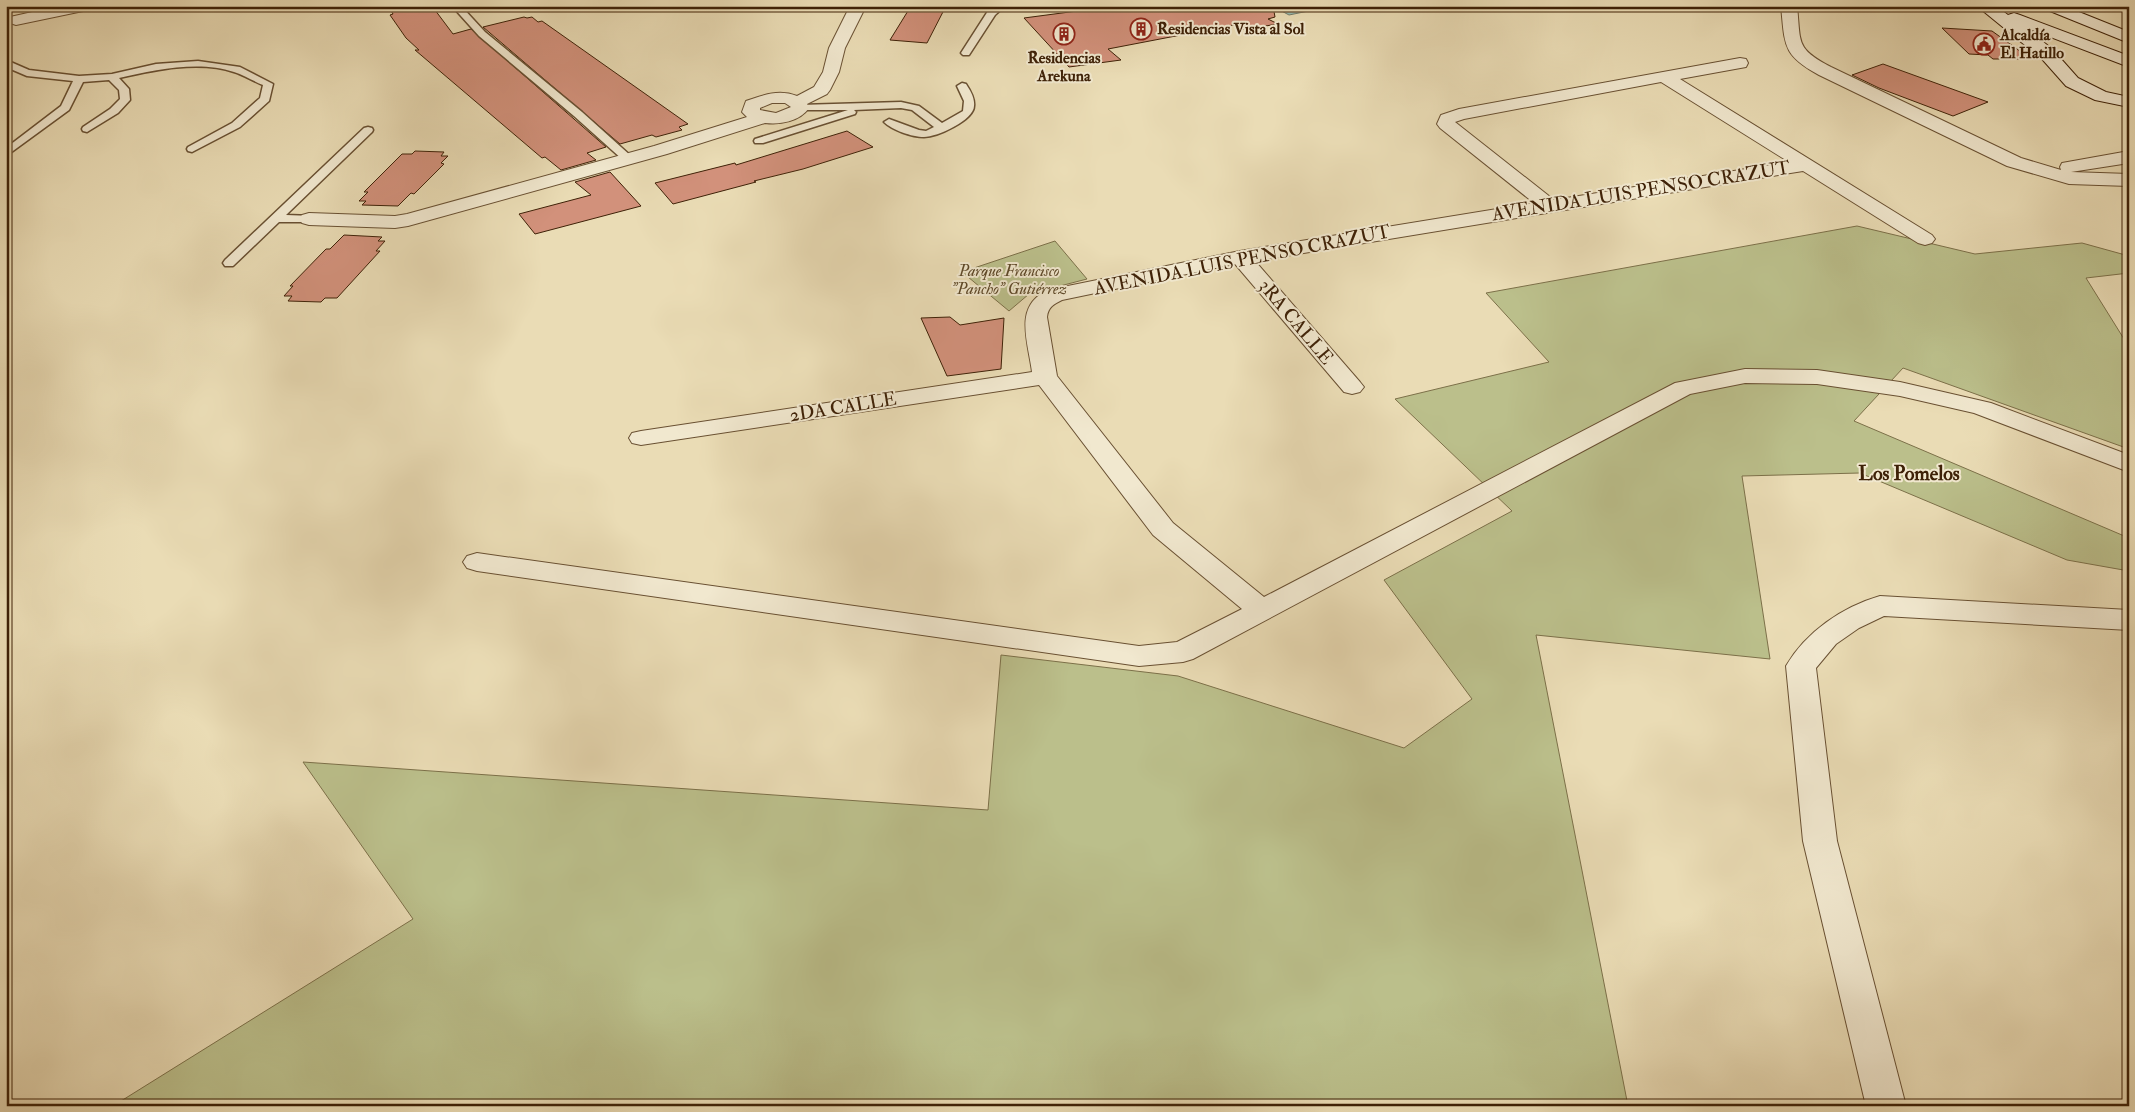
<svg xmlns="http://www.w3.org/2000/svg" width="2135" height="1112" font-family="'IM FELL Double Pica',serif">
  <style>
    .green { fill: #bbbf8b; stroke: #7c7049 }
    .water { fill: #98bbb0; stroke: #747d6c }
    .building { fill: #d2917b; stroke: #3e2107 }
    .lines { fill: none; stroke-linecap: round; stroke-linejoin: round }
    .lane-casing { stroke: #695032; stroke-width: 3 }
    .street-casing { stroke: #695032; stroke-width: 2 }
    .secondary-casing { stroke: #3e2107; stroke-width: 2 }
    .lane { fill: #f1e8cf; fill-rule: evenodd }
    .street { fill: #f1e8cf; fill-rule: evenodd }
    .secondary { fill: #f1e8cf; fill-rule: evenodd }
    .labels { text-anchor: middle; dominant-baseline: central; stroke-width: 4; stroke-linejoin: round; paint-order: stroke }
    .far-poi-label { font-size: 16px; font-weight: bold; fill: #3e2107; stroke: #f1e8cf; text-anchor: start }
    .far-park-label { font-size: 16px; font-style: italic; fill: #5d4828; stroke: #f1e8cf }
    .street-label { font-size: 19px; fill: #3e2107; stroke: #f1e8cf }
    .neighbourhood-label { font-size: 20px; font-weight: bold; fill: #3e2107; stroke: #f1e8cf }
  </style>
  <rect width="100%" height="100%" fill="#eadcb5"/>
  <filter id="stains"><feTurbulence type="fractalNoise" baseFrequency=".004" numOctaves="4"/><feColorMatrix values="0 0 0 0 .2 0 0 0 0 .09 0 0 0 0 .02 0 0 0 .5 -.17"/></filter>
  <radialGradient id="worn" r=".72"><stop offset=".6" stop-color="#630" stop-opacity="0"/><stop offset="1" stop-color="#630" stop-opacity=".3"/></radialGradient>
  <g class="green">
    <path d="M1857 226 1975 254 2082 243 2129 256V273L2086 278 2129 347V449L1903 368 1854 421 2129 538V571L2067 560 1860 473 1742 476 1770 659 1536 635 1628 1106H113L413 919 303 762 988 810 1001 655 1178 676 1404 748 1472 699 1384 580 1512 511 1395 399 1549 362 1486 293Z"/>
    <path d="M1055 241 1087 279 1029 294 1009 311 962 272Z"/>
  </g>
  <path class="water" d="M1283 6H1320L1323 8 1289 15 1276 8Z"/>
  <g class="building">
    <path d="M407 6H432L453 34 471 29 606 147 587 153 596 160 561 170 545 157 542 158 415 50H419L406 38 390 15 393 14 390 9Z"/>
    <path d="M911 6H946L927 43 890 40Z"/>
    <path d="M1115 6H1273L1275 17 1268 19 1278 24 1240 30 1233 25 1108 49 1121 60 1069 67 1024 18Z"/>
    <path d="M524 17 527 18 532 17 538 22 542 21 688 124 679 127 682 130 656 137 652 135 620 144 483 27Z"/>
    <path d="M1942 28 1992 31 2031 59H1993L1988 55 1969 54Z"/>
    <path d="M1883 64 1988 102 1953 116 1879 88 1852 75Z"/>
    <path d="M847 131 873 147 803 169 754 181 756 182 673 204 655 183 735 163 736 165Z"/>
    <path d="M415 151 444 152 441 156H448L441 163 444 164 414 194 411 193 398 206 362 205 366 201H359L368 192H364L402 154H412Z"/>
    <path d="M610 172 641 206 535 234 519 214 591 195 575 182Z"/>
    <path d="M344 235 382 237 378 241H385L376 251H380L337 298H325L321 302 288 301 292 296H284L293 286H290L326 249H330Z"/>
    <path d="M950 317 960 325 1004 318 1001 369 947 376 921 318Z"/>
  </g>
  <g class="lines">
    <g class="lane-casing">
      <g id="lane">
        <path d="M452 6H461L485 32 582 112 631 156 633 158 631 160H623L574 116 479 36Z"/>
        <path d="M995 6H1005L995 15 969 55H963L961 53 988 11Z"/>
        <path d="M6 60 29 70 79 76 112 74 156 64 198 61 240 67 273 84 269 101 240 127 192 152 188 151 187 149 188 147 232 123 260 98 263 85C253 81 244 75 234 72 199 60 154 70 119 78L129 89 130 100 118 113 87 132 83 131 82 129 83 127 110 109 120 99 119 90 109 80 83 82 69 110 6 156V148L61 106 73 81 27 76 6 67Z"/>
        <path d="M962 83 966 84C970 90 975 98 974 106 974 120 937 137 924 137 912 137 892 130 884 122L889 119 919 130 926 131 934 127 912 110 901 108 854 110 856 112 855 114 763 143H755L754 141 755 139 848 110H796L795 108 796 106 800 105 901 102 919 106 942 123 963 111 964 101 957 86Z"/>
        <path d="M368 127 372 128 373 130 372 132 286 215 313 216 315 219 313 222H279L233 266H225L223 263 225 260 364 128Z"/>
      </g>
    </g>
    <g class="street-casing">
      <g id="street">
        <path d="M59 6H91L88 9 83 11 16 25 10 23 8 20 10 17Z"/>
        <path d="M850 6H866L845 48 839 72 830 90 827 94 807 104 809 108C800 121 781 125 765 123L667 154 408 226 395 228 309 225 302 223 299 219 302 215 309 213 395 216 407 214 654 146 747 117 742 112 746 101C763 95 779 89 797 96L814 87 823 72 829 48ZM772 103H785L791 107 776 113 760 110V108Z"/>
        <path d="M1781 6H1797C1801 43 1795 48 1831 67L2021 158 2061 170 2060 167 2062 163 2129 151V163L2071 172 2129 174V186L2069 184 2007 166 1819 75C1782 55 1785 45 1781 6Z"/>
        <path d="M1740 58 1746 59 1748 63 1746 67 1680 79 1932 235 1935 239 1932 243 1925 245 1918 243 1803 171 1255 261 1360 382 1364 387 1360 392 1352 394 1344 392 1235 264 1062 300C1054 304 1048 307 1047 317L1057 376 1173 523 1264 597 1675 383 1745 369 1817 370 1900 382 1991 403 2129 455V472L1974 413 1900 396 1817 384 1745 383 1690 394 1193 659 1183 662 1139 666 477 571 467 568 463 562 467 556 477 553 1139 646 1177 642 1242 609 1153 535 1039 385 641 445 632 443 629 438 632 433 641 431 1032 372C1028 341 1013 306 1048 290L1240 251 1534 203 1440 128 1437 124 1441 115 1459 109ZM1661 82 1789 162 1554 200 1455 122 1464 119Z"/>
        <path d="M1880 596 2129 610V630L1884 616 1859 628 1836 644 1816 668 1837 841 1906 1106H1866L1803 841 1786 666C1806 632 1842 607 1880 596Z"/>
      </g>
    </g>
    <g class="secondary-casing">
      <g id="secondary">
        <path d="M1977 6H1996L2008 15 2014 13 2020 15 2129 56V67L2027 28 2054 51 2078 78 2106 92 2129 97V107L2095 100 2066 86 2042 59Z"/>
        <path d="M2042 6H2064L2129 32V43L2045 9Z"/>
      </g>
    </g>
    <use href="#lane" class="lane"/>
    <use href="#street" class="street"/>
    <use href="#secondary" class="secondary"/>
  </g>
  <defs>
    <g id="building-ring" transform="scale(1.125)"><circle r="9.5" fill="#f1e8cf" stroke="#8f2418" stroke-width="1.5"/><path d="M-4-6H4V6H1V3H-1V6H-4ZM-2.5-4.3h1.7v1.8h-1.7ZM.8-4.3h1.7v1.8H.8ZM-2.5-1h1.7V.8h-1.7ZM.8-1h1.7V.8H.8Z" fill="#8f2418"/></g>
    <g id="civic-ring" transform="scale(1.125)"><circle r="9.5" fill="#f1e8cf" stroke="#8f2418" stroke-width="1.5"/><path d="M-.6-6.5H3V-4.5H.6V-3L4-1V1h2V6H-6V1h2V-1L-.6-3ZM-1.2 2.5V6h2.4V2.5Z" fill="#8f2418"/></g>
  </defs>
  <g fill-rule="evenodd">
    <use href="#building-ring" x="1141" y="29"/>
    <use href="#building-ring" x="1064" y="34"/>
    <use href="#civic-ring" x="1984" y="44"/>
  </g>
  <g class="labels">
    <g class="far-poi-label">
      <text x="1157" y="29">Residencias Vista al Sol</text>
      <text x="2000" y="35">Alcaldía<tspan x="2000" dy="18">El Hatillo</tspan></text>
      <text x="1064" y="58" text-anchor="middle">Residencias<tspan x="1064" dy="18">Arekuna</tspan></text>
    </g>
    <g class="far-park-label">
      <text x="1009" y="271">Parque Francisco<tspan x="1009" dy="18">"Pancho" Gutiérrez</tspan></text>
    </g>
    <g class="street-label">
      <text transform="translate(1641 191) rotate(-9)">AVENIDA LUIS PENSO CRAZUT</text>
      <text transform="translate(1242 260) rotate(-11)">AVENIDA LUIS PENSO CRAZUT</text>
      <text transform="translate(1296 322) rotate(50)">3RA CALLE</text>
      <text transform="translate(843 407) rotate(-9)">2DA CALLE</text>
    </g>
    <g class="neighbourhood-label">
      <text x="1909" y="473">Los Pomelos</text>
    </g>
  </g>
  <rect width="2135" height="1112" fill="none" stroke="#eadcb5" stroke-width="25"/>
  <rect x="8" y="8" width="2120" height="1097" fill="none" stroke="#3e2107" stroke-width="2.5"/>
  <rect x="12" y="12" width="2110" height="1087" fill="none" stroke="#3e2107"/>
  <rect width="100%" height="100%" filter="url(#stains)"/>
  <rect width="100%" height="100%" fill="url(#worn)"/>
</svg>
